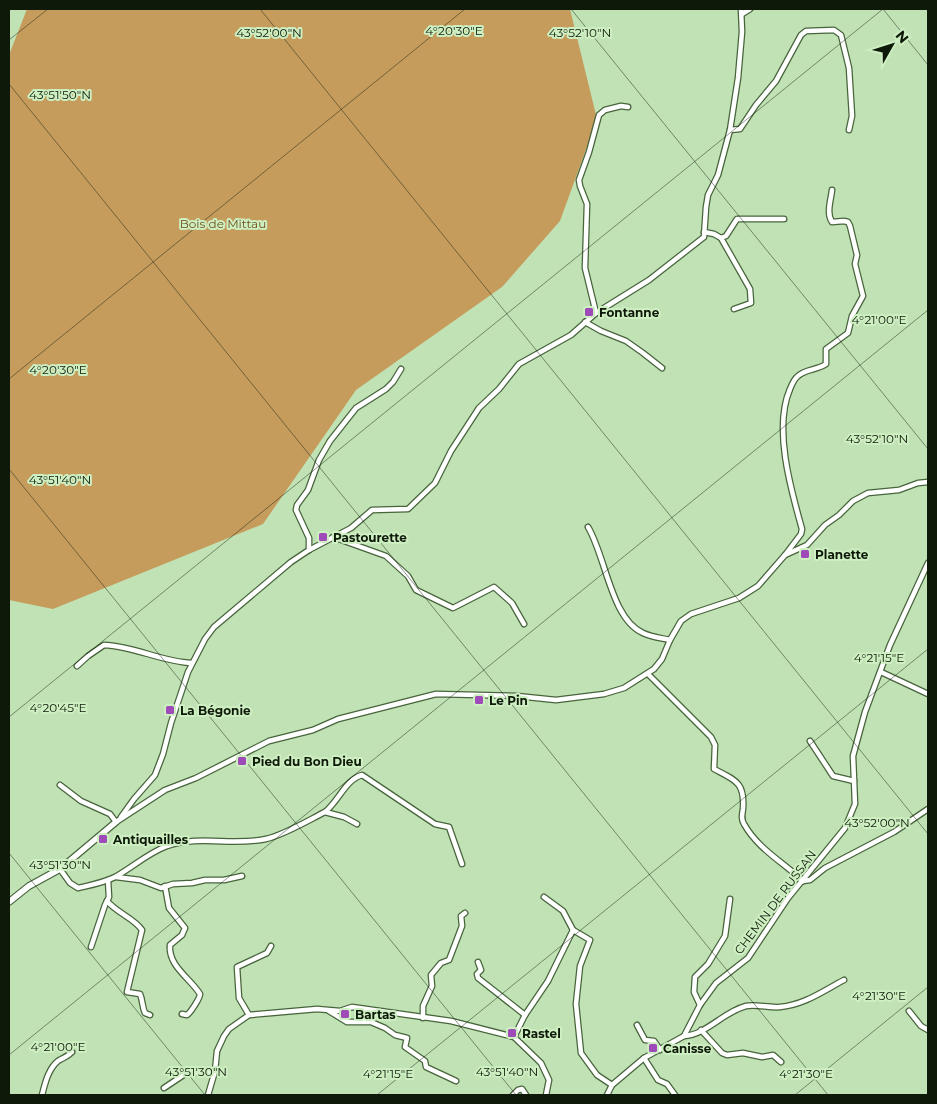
<svg xmlns="http://www.w3.org/2000/svg" width="937" height="1104" font-family="Montserrat,sans-serif">
  <style>
    .green { fill: #c69c5c }
    .lines { fill: none; stroke-linecap: round; stroke-linejoin: round }
    .minor-casing { stroke: #47643c; stroke-width: 7 }
    .tertiary-casing { stroke: #47643c; stroke-width: 8 }
    .minor { stroke: #fff; stroke-width: 4.5 }
    .tertiary { stroke: #fff; stroke-width: 5.5 }
    .ticks { fill: none; stroke: #0e1909; stroke-width: 1; stroke-opacity: 0.45 }
    .poi-dot { fill: #9e4bb9; stroke: #ceefc2; stroke-width: 2 }
    .labels { text-anchor: middle; dominant-baseline: central; stroke-width: 4; stroke-linejoin: round; paint-order: stroke }
    .park-label { font-size: 12px; fill: #6f501b; stroke: #ceefc2 }
    .poi-label { font-size: 12px; font-weight: bold; fill: #0e1909; stroke: #ceefc2; text-anchor: start }
    .street-label { font-size: 12px; fill: #0e1909; stroke: #ceefc2 }
    .ticks-label { font-size: 12px; text-anchor: middle; fill: #0e1909; stroke: #ceefc2; stroke-width: 4; stroke-linejoin: round; paint-order: stroke }
  </style>
  <rect width="100%" height="100%" fill="#c1e2b5"/>
  <path class="green" d="M27 9H570L597 119 560 221 502 287 356 390 263 524 53 609 9 600V55Z"/>
  <g class="lines">
    <g class="minor-casing">
      <g id="minor">
        <path d="M742 14 750 9"/>
        <path d="M730 130 740 129 756 105 776 81 801 35 806 31 834 30 841 35 849 68 852 116 849 130"/>
        <path d="M704 232 714 234 721 238 750 289 751 303 734 309"/>
        <path d="M721 238 726 236 737 219H784"/>
        <path d="M596 313 585 268 587 204 580 186 579 180 589 152 599 115 605 110 621 106 628 107"/>
        <path d="M585 322 601 331 626 341 643 353 662 368"/>
        <path d="M588 527C606 557 611 619 643 633 651 637 661 638 670 640"/>
        <path d="M333 537 386 556 408 576 416 590 453 608 494 587 512 603 524 624"/>
        <path d="M309 550V538L296 510 297 505 308 490 319 460 330 441 356 408 386 389 393 382 401 369"/>
        <path d="M785 555 801 534 802 529C791 490 773 428 790 389 792 384 794 379 798 376 805 369 818 370 826 364V349L848 333 852 316 863 296 855 264 857 255 850 226 848 222 844 221 832 222C826 213 831 200 832 190"/>
        <path d="M77 666 88 656 104 645C134 646 162 662 192 663"/>
        <path d="M881 672 928 694"/>
        <path d="M648 674 711 737 715 745 714 769C735 780 745 782 743 809 742 815 741 819 744 824 758 849 783 862 803 881"/>
        <path d="M810 741 833 776 854 781"/>
        <path d="M60 785 81 801 110 814 116 822 165 790 196 778 269 741 313 730 338 719 436 694 517 696 556 700 604 694 624 688 654 669 662 659 670 640 681 621 691 614 739 598 758 586 785 555 807 545 825 525 839 515 853 501 868 493 899 490 918 483 928 482"/>
        <path d="M325 812 344 817 357 824"/>
        <path d="M121 817 134 799 155 775 163 754 171 723 188 672 205 639 214 627 291 562 309 550 351 528 372 510 408 509 435 483 451 451 479 408 499 389 519 364 571 335 596 313 649 280 704 237 706 207 708 195 718 175 730 130 738 78 742 32 741 9"/>
        <path d="M60 869 70 883 78 888C91 885 103 883 115 877 133 867 148 853 167 846 200 835 233 846 266 839 284 835 309 820 325 812 339 801 345 780 362 775L435 824 449 827 462 864"/>
        <path d="M116 877 140 880 161 888 173 884 192 883 205 880H224L242 876"/>
        <path d="M803 881 810 880 825 868 894 832 928 809"/>
        <path d="M165 886 169 908 185 928 182 935 170 945C168 966 190 978 200 994 200 998 191 1012 187 1015L182 1014"/>
        <path d="M107 901C117 913 134 918 142 930L127 992 140 994C143 1001 142 1007 145 1013L150 1015"/>
        <path d="M573 930 590 940 580 966 576 1004 581 1053 597 1075 612 1085"/>
        <path d="M91 947 105 905 109 897 108 880"/>
        <path d="M478 962 481 970 477 974 478 978 525 1015"/>
        <path d="M700 1005 694 992 695 977 708 964 725 936 730 899"/>
        <path d="M329 1011 347 1022H371L385 1028 395 1035 407 1038 405 1047 425 1061 426 1067 456 1081"/>
        <path d="M909 1011 921 1026 928 1030"/>
        <path d="M249 1015 239 998 237 967 267 953 271 946"/>
        <path d="M423 1018V1006L432 986 431 975 441 963 449 960 462 926 461 916 465 913"/>
        <path d="M637 1025 645 1040 654 1041 660 1050"/>
        <path d="M701 1030 722 1053 727 1055 743 1053 762 1057 773 1055 781 1062"/>
        <path d="M684 1036C706 1035 723 1012 746 1006 756 1004 769 1008 780 1007 804 1005 823 991 844 980"/>
        <path d="M514 1037 525 1015 548 981 573 930 563 911 544 897"/>
        <path d="M644 1058 658 1080 667 1084 675 1095"/>
        <path d="M164 1088 185 1074 215 1071"/>
        <path d="M42 1095C45 1084 48 1069 58 1061 64 1057 66 1058 72 1052"/>
        <path d="M208 1095 215 1071 217 1051 224 1036 229 1029 249 1015 317 1009 340 1011 352 1007 451 1021 514 1037 541 1063 549 1080 546 1095"/>
        <path d="M513 1095 518 1090 522 1089 526 1095"/>
        <path d="M607 1095 612 1085 644 1058 684 1036 700 1005 716 983 748 958 788 898 845 828 855 804 853 756 865 712 890 645 928 563"/>
      </g>
    </g>
    <g class="tertiary-casing">
      <path id="tertiary" d="M9 902 29 886 60 869 116 822"/>
    </g>
    <use href="#minor" class="minor"/>
    <use href="#tertiary" class="tertiary"/>
  </g>
  <path class="ticks" d="M260 9 928 834M571 9 928 449M883 9 928 65M9 40 48 9M9 84 828 1095M9 379 465 9M9 469 516 1095M9 717 883 9M9 853 205 1095M9 1055 928 310M377 1095 928 649M795 1095 928 987"/>
  <g class="poi-dot">
    <rect x="584" y="307" width="10" height="10" rx="2.5"/>
    <rect x="318" y="532" width="10" height="10" rx="2.5"/>
    <rect x="800" y="549" width="10" height="10" rx="2.5"/>
    <rect x="474" y="695" width="10" height="10" rx="2.5"/>
    <rect x="165" y="705" width="10" height="10" rx="2.5"/>
    <rect x="237" y="756" width="10" height="10" rx="2.5"/>
    <rect x="98" y="834" width="10" height="10" rx="2.5"/>
    <rect x="340" y="1009" width="10" height="10" rx="2.5"/>
    <rect x="507" y="1028" width="10" height="10" rx="2.5"/>
    <rect x="648" y="1043" width="10" height="10" rx="2.5"/>
  </g>
  <g class="labels">
    <g class="park-label">
      <text x="223" y="223">Bois de Mittau</text>
    </g>
    <g class="poi-label">
      <text x="599" y="312">Fontanne</text>
      <text x="333" y="537">Pastourette</text>
      <text x="815" y="554">Planette</text>
      <text x="489" y="700">Le Pin</text>
      <text x="180" y="710">La Bégonie</text>
      <text x="252" y="761">Pied du Bon Dieu</text>
      <text x="113" y="839">Antiquailles</text>
      <text x="355" y="1014">Bartas</text>
      <text x="522" y="1033">Rastel</text>
      <text x="663" y="1048">Canisse</text>
    </g>
    <g class="street-label">
      <text transform="translate(775 902) rotate(-53)">CHEMIN DE RUSSAN</text>
    </g>
  </g>
  <g class="ticks-label">
    <text x="454" y="35">4°20'30"E</text>
    <text x="269" y="37">43°52'00"N</text>
    <text x="580" y="37">43°52'10"N</text>
    <text x="60" y="99">43°51'50"N</text>
    <text x="879" y="324">4°21'00"E</text>
    <text x="58" y="374">4°20'30"E</text>
    <text x="877" y="443">43°52'10"N</text>
    <text x="60" y="484">43°51'40"N</text>
    <text x="879" y="662">4°21'15"E</text>
    <text x="58" y="712">4°20'45"E</text>
    <text x="877" y="827">43°52'00"N</text>
    <text x="60" y="869">43°51'30"N</text>
    <text x="879" y="1000">4°21'30"E</text>
    <text x="58" y="1051">4°21'00"E</text>
    <text x="196" y="1076">43°51'30"N</text>
    <text x="507" y="1076">43°51'40"N</text>
    <text x="388" y="1078">4°21'15"E</text>
    <text x="806" y="1078">4°21'30"E</text>
  </g>
  <rect width="937" height="1104" fill="none" stroke="#0e1909" stroke-width="20"/>
  <g transform="translate(892 45) rotate(51)" stroke="#ceefc2" stroke-width="4" paint-order="stroke">
  <path d="M0-4L9 19L0 12L-9 19Z" fill="#0e1909"/>
  <text y="-8" font-size="14" font-weight="bold" text-anchor="middle" fill="#0e1909">N</text>
  </g>
</svg>
